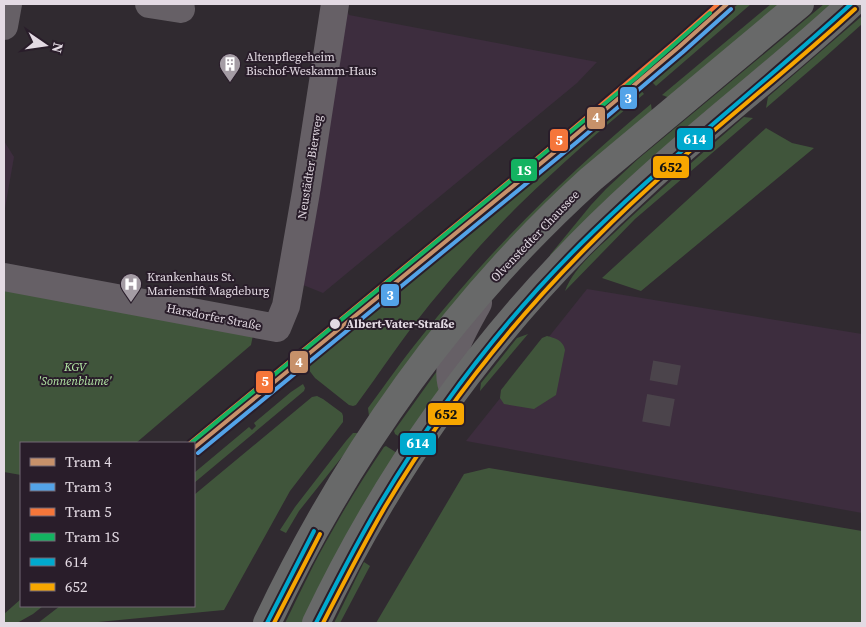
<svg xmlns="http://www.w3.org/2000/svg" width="866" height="627" font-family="'Source Serif 4',serif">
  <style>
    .built { fill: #3d2d3e }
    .green { fill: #40553b }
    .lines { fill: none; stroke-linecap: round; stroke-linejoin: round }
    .minor-tunnel { stroke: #4b444b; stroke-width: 28; stroke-dasharray: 28 14; stroke-linecap: butt }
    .minor { stroke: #666066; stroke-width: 28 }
    .major { stroke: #686969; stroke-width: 28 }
    .bus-1-casing { stroke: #291d2a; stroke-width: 8 }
    .bus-2-casing { stroke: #291d2a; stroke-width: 8 }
    .bus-1 { stroke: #00a9ce; stroke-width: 4 }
    .bus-2 { stroke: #f7a600; stroke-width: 4 }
    .tram-1-casing { stroke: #291d2a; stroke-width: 8 }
    .tram-2-casing { stroke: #291d2a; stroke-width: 8 }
    .tram-3-casing { stroke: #291d2a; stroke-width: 8 }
    .tram-4-casing { stroke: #291d2a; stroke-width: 8 }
    .tram-1 { stroke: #c7916a; stroke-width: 4 }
    .tram-2 { stroke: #53a3e8; stroke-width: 4 }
    .tram-3 { stroke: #f5763a; stroke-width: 4 }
    .tram-4 { stroke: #13b361; stroke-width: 4 }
    .stop-dot { fill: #e3dae3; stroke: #291d2a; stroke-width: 2 }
    .labels { text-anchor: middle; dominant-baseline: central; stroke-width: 4; stroke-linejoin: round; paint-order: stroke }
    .poi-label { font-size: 12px; fill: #e3dae3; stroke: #291d2a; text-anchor: start }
    .street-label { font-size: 12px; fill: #e3dae3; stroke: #291d2a }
    .stop-label { font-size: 12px; font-weight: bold; fill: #e3dae3; stroke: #291d2a; text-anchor: start }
    .park-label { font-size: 12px; font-style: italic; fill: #b5eaa7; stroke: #291d2a }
    .line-badge { stroke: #291d2a; stroke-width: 2 }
    .badge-label { font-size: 14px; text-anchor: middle; font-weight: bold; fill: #fff }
    .pale-badge-label { font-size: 14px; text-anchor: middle; font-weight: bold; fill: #111 }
  </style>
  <rect width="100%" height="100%" fill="#302a30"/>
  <g class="built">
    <path d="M347 11 349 15 597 62 577 83 323 293 303 285Z"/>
    <path d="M4 141 14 157 4 214Z"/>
    <path d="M587 289 862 334V513L466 441Z"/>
  </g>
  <g class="green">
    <path d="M738 4H751L656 86 652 82Z"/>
    <path d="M771 4H782L670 98 662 95Z"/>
    <path d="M824 4H835L553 257 550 255 591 205 606 189 638 159Z"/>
    <path d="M862 16V24L824 58 766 108 768 97Z"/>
    <path d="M640 89 644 94C601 129 559 166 519 205 488 236 458 270 430 304 404 336 381 371 356 405L353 406 349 405 315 378 305 365 419 273Z"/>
    <path d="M651 104 652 112 419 349 369 416 368 408C386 384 402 360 421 337 488 252 567 174 651 104Z"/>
    <path d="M744 117 753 118 635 219 565 291C572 270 597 249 613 234 656 193 700 155 744 117Z"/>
    <path d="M766 128 792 143 814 148 641 291 602 278Z"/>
    <path d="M4 290 253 335 251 345 136 443H21V475L4 472Z"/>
    <path d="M528 334 480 391 481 383 517 338Z"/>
    <path d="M547 336C555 338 563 340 565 350L556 395 534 409 504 404 500 398 501 390 542 338Z"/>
    <path d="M437 371 440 390 407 438 403 439 395 434 394 431Z"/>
    <path d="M303 384 305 388 304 391 194 483V473L249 427 252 430 256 426 254 423 291 392Z"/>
    <path d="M317 396 323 399 342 413 343 416V422L290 491 224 610 88 623H38L60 606H194V495L312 397Z"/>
    <path d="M353 433H361L299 511 286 533 280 530 295 507 346 441Z"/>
    <path d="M386 446 397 453 304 623H285C300 593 314 562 331 533 347 504 365 475 384 447Z"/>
    <path d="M489 468 862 531V623H376L464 474Z"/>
    <path d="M364 562 370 566 340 623H334Z"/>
    <path d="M21 599V606H43L33 614 17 623H4V614Z"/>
  </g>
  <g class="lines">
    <path class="minor-tunnel" d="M656 424 667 363"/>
    <g class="minor">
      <path d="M149 4 181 9"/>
      <path d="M4 26 8 4"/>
      <path d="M4 277 277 328 286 306 294 261 306 192 335 4"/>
      <path d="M454 391C441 364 465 327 478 303"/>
    </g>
    <g class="major">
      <path d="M267 623C346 456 454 303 591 179L800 4"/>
      <path d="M316 623C395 457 505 309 641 186 709 123 784 67 851 4"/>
    </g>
    <g class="bus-1-casing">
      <g id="bus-1">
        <path d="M267 623 314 531"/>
        <path d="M316 623C337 582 357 542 381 502 439 405 511 311 593 232 675 152 766 82 851 4"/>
      </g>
    </g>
    <g class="bus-2-casing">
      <g id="bus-2">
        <path d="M274 623 320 534"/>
        <path d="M323 623C343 584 363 545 385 507 443 409 515 318 596 238 677 156 770 87 855 9"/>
      </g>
    </g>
    <use href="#bus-1" class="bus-1"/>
    <use href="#bus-2" class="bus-2"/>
    <g class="tram-1-casing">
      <path id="tram-1" d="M194 448 573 137 679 47 727 4"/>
    </g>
    <g class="tram-2-casing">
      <path id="tram-2" d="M198 453 577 142 683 52 731 9"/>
    </g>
    <g class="tram-3-casing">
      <path id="tram-3" d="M190 443 569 132 675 42 718 4"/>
    </g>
    <g class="tram-4-casing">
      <path id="tram-4" d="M191 443 636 78 710 13"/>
    </g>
    <use href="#tram-1" class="tram-1"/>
    <use href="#tram-2" class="tram-2"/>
    <use href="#tram-3" class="tram-3"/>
    <use href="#tram-4" class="tram-4"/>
  </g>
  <defs>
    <g id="building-pin" transform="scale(1.125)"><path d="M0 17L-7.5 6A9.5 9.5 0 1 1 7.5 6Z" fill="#a49ca4" stroke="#291d2a"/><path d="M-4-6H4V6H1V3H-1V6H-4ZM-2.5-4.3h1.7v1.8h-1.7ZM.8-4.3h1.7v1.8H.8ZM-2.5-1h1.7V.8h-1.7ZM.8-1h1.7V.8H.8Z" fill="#fff"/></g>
    <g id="hospital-pin" transform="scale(1.125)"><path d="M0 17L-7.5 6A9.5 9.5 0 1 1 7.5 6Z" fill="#a49ca4" stroke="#291d2a"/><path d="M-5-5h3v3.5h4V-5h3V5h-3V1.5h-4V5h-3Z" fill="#fff"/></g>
  </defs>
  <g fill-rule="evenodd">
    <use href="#building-pin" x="230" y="64"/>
    <use href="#hospital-pin" x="131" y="284"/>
  </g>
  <circle class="stop-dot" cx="335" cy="324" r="6"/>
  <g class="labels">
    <g class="poi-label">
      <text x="246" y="57">Altenpflegeheim<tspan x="246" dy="14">Bischof-Weskamm-Haus</tspan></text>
      <text x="147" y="277">Krankenhaus St.<tspan x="147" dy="14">Marienstift Magdeburg</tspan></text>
    </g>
    <g class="street-label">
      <text transform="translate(310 167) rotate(-81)">Neustädter Bierweg</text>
      <text transform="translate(535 236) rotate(-46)">Olvenstedter Chaussee</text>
      <text transform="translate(214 317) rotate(11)">Harsdorfer Straße</text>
    </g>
    <g class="stop-label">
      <text x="346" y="324">Albert-Vater-Straße</text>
    </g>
    <g class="park-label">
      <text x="75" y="367">KGV<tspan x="75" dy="14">'Sonnenblume'</tspan></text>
    </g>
  </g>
  <g class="line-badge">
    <rect x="619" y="86" width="19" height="24" rx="5" fill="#53a3e8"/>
    <rect x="586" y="106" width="20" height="24" rx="5" fill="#c7916a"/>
    <rect x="676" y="127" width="38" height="24" rx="5" fill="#00a9ce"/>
    <rect x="549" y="128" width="20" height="24" rx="5" fill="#f5763a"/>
    <rect x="652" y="155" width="38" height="24" rx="5" fill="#f7a600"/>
    <rect x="510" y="158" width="28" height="24" rx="5" fill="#13b361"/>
    <rect x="380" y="283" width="20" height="24" rx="5" fill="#53a3e8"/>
    <rect x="289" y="350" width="20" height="24" rx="5" fill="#c7916a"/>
    <rect x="255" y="370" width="19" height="24" rx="5" fill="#f5763a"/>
    <rect x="427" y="402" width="38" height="24" rx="5" fill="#f7a600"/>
    <rect x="399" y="432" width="38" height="24" rx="5" fill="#00a9ce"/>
  </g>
  <g class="badge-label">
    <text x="628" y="103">3</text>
    <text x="596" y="122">4</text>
    <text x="695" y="144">614</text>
    <text x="559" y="145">5</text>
    <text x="524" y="175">1S</text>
    <text x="390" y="300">3</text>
    <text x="299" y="367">4</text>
    <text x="265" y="386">5</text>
    <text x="418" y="448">614</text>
  </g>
  <g class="pale-badge-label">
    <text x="671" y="172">652</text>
    <text x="446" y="419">652</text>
  </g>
  <rect width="866" height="627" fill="none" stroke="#e3dae3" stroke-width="10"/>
  <rect x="20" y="442" width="175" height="165" fill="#291d2a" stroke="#736974"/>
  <rect x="30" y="458" width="25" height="8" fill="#c7916a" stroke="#736974"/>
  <text x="65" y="467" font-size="15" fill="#e3dae3">Tram 4</text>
  <rect x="30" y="483" width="25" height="8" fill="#53a3e8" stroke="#736974"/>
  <text x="65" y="492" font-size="15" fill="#e3dae3">Tram 3</text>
  <rect x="30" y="508" width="25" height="8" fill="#f5763a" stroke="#736974"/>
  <text x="65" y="517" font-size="15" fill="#e3dae3">Tram 5</text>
  <rect x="30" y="533" width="25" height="8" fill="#13b361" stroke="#736974"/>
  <text x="65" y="542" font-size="15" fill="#e3dae3">Tram 1S</text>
  <rect x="30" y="558" width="25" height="8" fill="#00a9ce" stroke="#736974"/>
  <text x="65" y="567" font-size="15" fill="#e3dae3">614</text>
  <rect x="30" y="583" width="25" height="8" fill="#f7a600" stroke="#736974"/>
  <text x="65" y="592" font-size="15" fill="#e3dae3">652</text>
  <g transform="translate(45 45) rotate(103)" stroke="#291d2a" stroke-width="4" paint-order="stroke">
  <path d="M0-4L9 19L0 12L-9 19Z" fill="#e3dae3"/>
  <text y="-8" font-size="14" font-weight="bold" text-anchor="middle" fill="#e3dae3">N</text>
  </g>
</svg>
